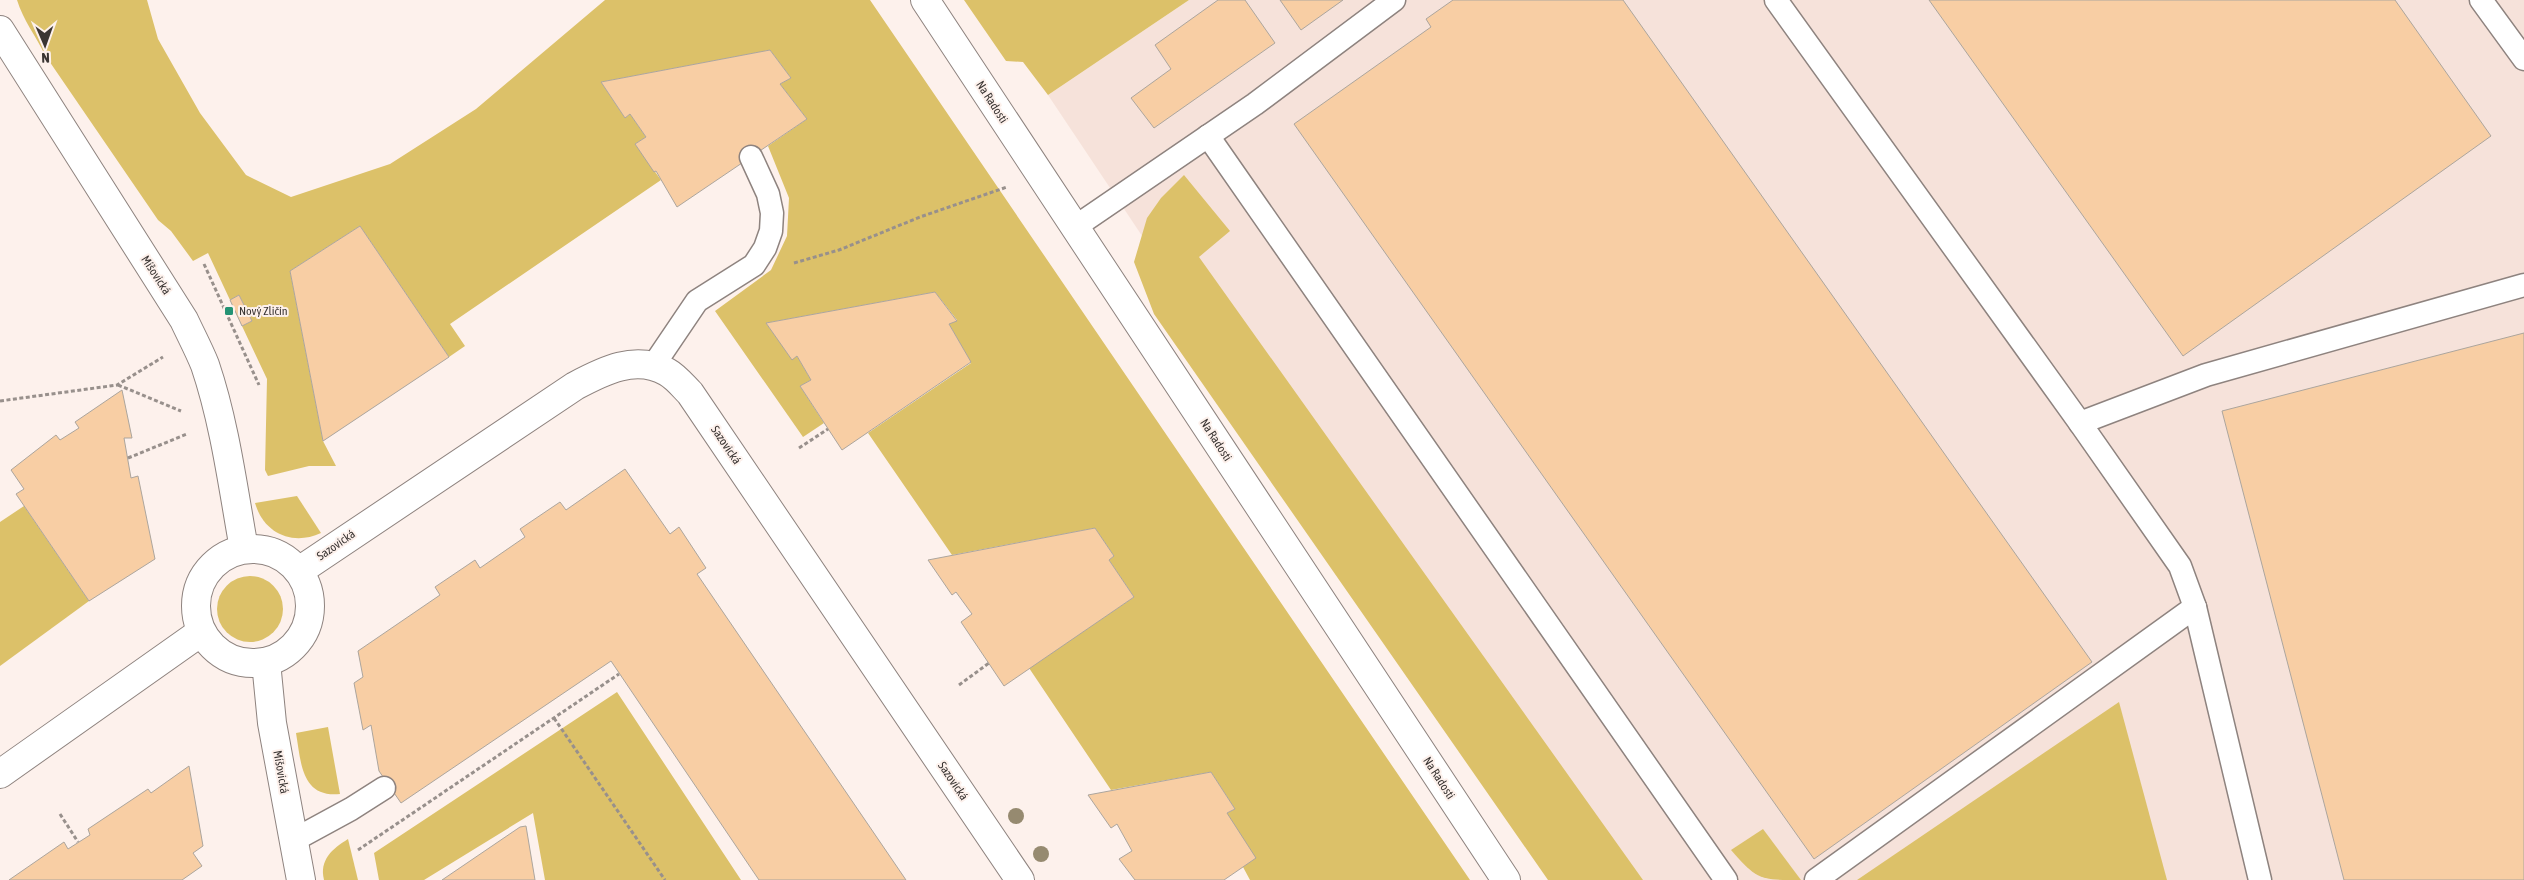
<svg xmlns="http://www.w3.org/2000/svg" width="2524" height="880" font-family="'Asap Condensed',sans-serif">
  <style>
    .built { fill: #f6e2da }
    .green { fill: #dcc169 }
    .building { fill: #f8cea4; stroke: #aca59d }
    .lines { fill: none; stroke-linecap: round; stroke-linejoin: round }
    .service-casing { stroke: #8e837f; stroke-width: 25 }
    .minor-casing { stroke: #8e837f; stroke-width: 30 }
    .path { stroke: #98908c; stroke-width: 3; stroke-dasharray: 4 2.5; stroke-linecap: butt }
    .service { stroke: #fff; stroke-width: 22 }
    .minor { stroke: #fff; stroke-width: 28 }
    .tree { fill: #968a70 }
    .poi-dot { fill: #249374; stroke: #fdf1ec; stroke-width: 2 }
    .labels { text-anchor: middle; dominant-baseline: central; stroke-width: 4; stroke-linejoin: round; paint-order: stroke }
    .street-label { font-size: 12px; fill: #3a3533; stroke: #fdf1ec }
    .poi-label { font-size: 12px; fill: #3a3533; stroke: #fdf1ec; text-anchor: start }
  </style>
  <rect width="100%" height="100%" fill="#fdf1ec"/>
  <path class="built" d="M1189 0H2524V880H1572L1048 95Z"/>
  <g class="green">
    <path d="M17 0H147L158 39 200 113 246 175 291 197 390 164 476 109 605 0H870L1470 880H1250L1243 867 1227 813 1235 809 1211 772 1111 790 1029 668 1134 597 1109 560 1114 556 1095 528 952 555 868 433 971 363 949 324 957 320 935 292 766 323 792 359 797 356 811 380 800 386 824 423 803 437 715 311 771 270 787 236 789 198 768 146 807 119 780 84 791 78 770 50 601 82 625 118 630 114 646 137 635 144 661 180 450 324 465 346 449 357 360 226 290 271 323 441 336 466H309L268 476 265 470 267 379 242 326 252 321 239 295 230 300 208 253 193 261 171 231 158 220 45 55C36 36 23 20 17 0Z"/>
    <path d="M964 0H1189L1048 95 1023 62 1006 61Z"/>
    <path d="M1184 175 1230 231 1199 257 1643 880H1548L1154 314 1134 262 1147 218 1161 198Z"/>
    <path d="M297 496 321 533C293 546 264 534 255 503Z"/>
    <path d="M24 506 89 601 0 666V522Z"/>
    <circle cx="250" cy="609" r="33"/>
    <path d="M617 692 741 880H545L533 813 424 880H379L374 853Z"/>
    <path d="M2119 702 2167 880H1857Z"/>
    <path d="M328 727 340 794C301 798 301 762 296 733Z"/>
    <path d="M1763 829 1801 880C1760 880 1757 880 1731 850Z"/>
    <path d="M348 839 358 880H324C319 860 332 849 348 839Z"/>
  </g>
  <g class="building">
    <path d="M1218 0H1245L1275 43 1154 128 1131 98 1171 69 1155 45Z"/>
    <path d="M1280 0H1343L1301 30Z"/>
    <path d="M1453 0H1623L2092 662 1814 859 1294 124 1431 27 1426 19Z"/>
    <path d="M1929 0H2395L2491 136 2183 356Z"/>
    <path d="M770 50 791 78 780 84 807 119 677 207 656 171 654 172 635 144 646 137 630 114 625 118 601 82Z"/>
    <path d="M360 226 449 357 323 441 290 271Z"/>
    <path d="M935 292 957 321 949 324 971 362 842 450 800 386 811 380 797 356 792 360 766 323Z"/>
    <path d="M239 295 252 321 242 326 230 300Z"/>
    <path d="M2524 333V880H2344L2222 411Z"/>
    <path d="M122 390 132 438H124L131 478 138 476 155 559 89 601 16 494 24 489 11 470 56 435 60 440 79 428 75 422Z"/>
    <path d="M625 469 670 534 679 527 706 568 697 574 906 880H759L611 661 401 803 379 771 371 725 363 730 354 683 363 677 358 651 440 595 435 587 475 560 480 568 525 537 520 529 560 502 566 510Z"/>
    <path d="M1095 528 1114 556 1109 560 1134 597 1004 686 961 622 972 614 956 592 952 595 928 560Z"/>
    <path d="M189 766 203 846 193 853 202 866 182 880H9L64 842 68 849 90 835 88 829 148 789 151 793Z"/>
    <path d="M1211 772 1235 809 1227 813 1256 858 1224 880H1135L1119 859 1132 851 1117 824 1111 828 1088 795Z"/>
    <path d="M526 826 535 880H442L520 827Z"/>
  </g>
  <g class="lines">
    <g class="service-casing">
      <g id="service">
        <path d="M1776 0 2080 423 2180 566 2195 607 2260 880"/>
        <path d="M2481 0 2524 59"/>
        <path d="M1208 136 1726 880"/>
        <path d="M1075 227 1255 104 1394 0"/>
        <path d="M653 366 697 301 754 265 765 248 771 231 772 213 768 194 751 157"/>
        <path d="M2080 423 2206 375 2524 285"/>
        <path d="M294 840 351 809 384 788"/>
        <path d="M1816 880 2195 607"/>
      </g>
    </g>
    <g class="minor-casing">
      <g id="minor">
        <path d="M925 0 1506 880"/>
        <path d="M0 30 184 320C191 335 199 350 205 365 225 424 233 488 244 549"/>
        <circle cx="253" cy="606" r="57"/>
        <path d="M299 571 575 386C603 371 636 354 667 372 676 377 683 386 690 393L1020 880"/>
        <path d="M266 662 272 723 301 880"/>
        <path d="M0 774 201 632"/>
      </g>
    </g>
    <g class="path">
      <path d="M794 263 839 250 920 217 1007 187"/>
      <path d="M204 264 259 385"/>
      <path d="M118 385 181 411"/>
      <path d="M0 401 117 385 163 357"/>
      <path d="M799 448 828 429"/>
      <path d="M128 458 187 434"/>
      <path d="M959 685 989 663"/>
      <path d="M554 718 665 880"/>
      <path d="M60 814 78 842"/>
      <path d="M358 850 619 674"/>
    </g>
    <use href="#service" class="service"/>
    <use href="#minor" class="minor"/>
  </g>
  <g class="tree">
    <circle cx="1016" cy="816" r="8"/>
    <circle cx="1041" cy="854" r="8"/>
  </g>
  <rect class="poi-dot" x="224" y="306" width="10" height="10" rx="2.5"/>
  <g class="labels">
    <g class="street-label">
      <text transform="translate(992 102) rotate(57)">Na Radosti</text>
      <text transform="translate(156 275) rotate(57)">Míšovická</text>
      <text transform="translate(1216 440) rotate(57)">Na Radosti</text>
      <text transform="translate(726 445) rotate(56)">Sazovická</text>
      <text transform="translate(336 545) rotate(-35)">Sazovická</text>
      <text transform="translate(281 772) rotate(80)">Míšovická</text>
      <text transform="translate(1439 778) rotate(57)">Na Radosti</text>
      <text transform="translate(953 781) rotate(56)">Sazovická</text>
    </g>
    <g class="poi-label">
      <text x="239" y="311">Nový Zličín</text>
    </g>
  </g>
  <g transform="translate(45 45) rotate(178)" stroke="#fdf1ec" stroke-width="4" paint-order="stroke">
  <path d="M0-4L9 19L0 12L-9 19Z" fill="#3a3533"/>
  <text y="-8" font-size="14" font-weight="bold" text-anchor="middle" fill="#3a3533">N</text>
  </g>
</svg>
